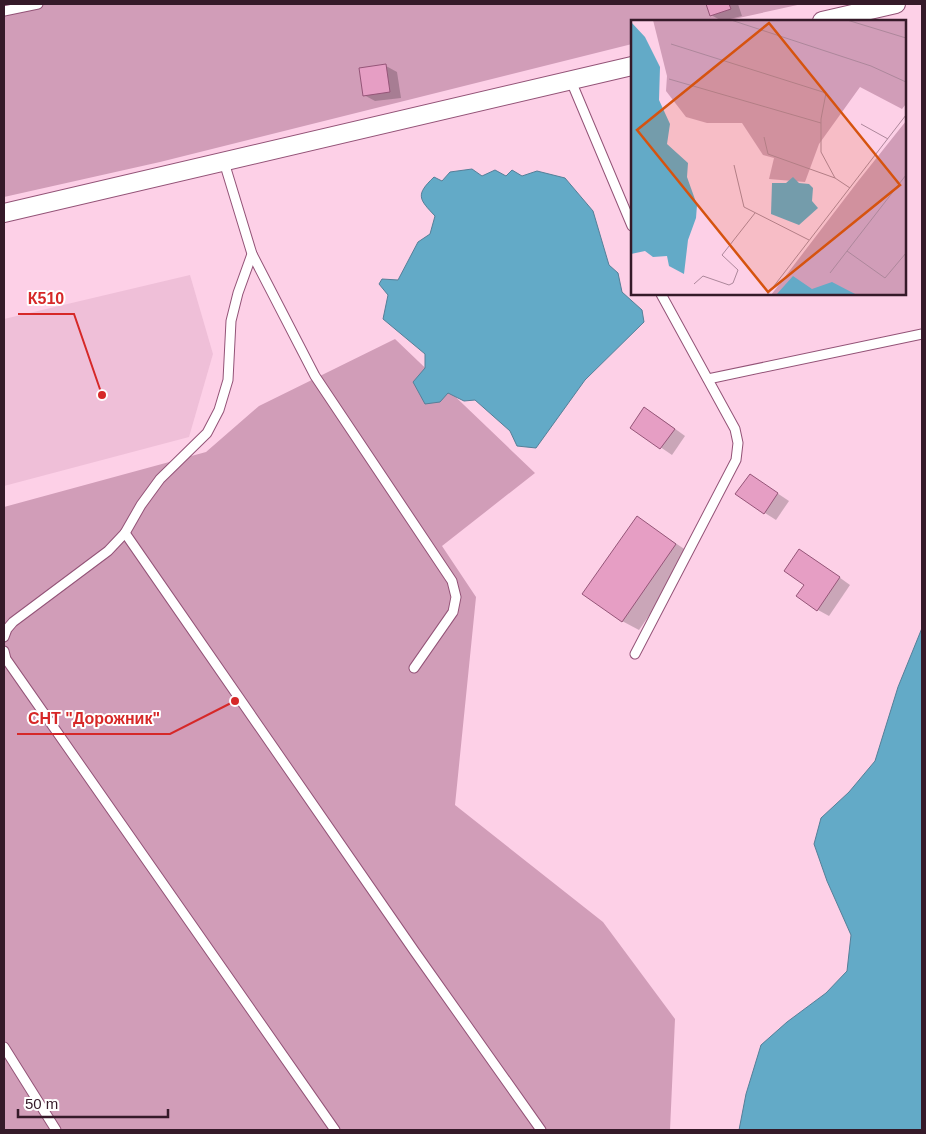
<svg xmlns="http://www.w3.org/2000/svg" width="926" height="1134" font-family="Helvetica,sans-serif">
  <style>
    .built { fill: #efbfd8 }
    .green { fill: #d19db8 }
    .water { fill: #63aac7; stroke: #557f98 }
    .shadow { fill: #0003 }
    .building { fill: #e69ec4; stroke: #955578 }
    .lines { fill: none; stroke-linecap: round; stroke-linejoin: round }
    .service-casing { stroke: #935377; stroke-width: 11 }
    .minor-casing { stroke: #935377; stroke-width: 20 }
    .service { stroke: #fff; stroke-width: 9 }
    .minor { stroke: #fff; stroke-width: 18 }
    .inset-road { fill: none; stroke: #ad879b; stroke-width: 1 }
    .view { fill: #d6530f; fill-opacity: 0.15; stroke: #d6530f; stroke-width: 2.5 }
    .inset-edge { fill: none; stroke: #351a29; stroke-width: 2.5 }
    .leader { fill: none; stroke: #d62828; stroke-width: 2 }
    .callout-dot { fill: #d62828; stroke: #fff; stroke-width: 2 }
    .callout-label { font-size: 16px; text-anchor: middle; font-weight: bold; fill: #d62828; stroke: #fff; stroke-width: 4; stroke-linejoin: round; paint-order: stroke }
  </style>
  <rect width="100%" height="100%" fill="#fdd0e7"/>
  <path class="built" d="M190 275 213 354 189 437 4 486V319Z"/>
  <g class="green">
    <path d="M4 4H802L725 21H632V44L160 162 4 197Z"/>
    <path d="M395 339 535 473 442 546 476 597 455 805 603 922 675 1019 670 1130H4V507L206 452 259 406Z"/>
  </g>
  <g class="water">
    <path d="M472 169 482 176 495 170 506 176 512 170 522 176 537 171 565 178 593 211 609 265 618 273 622 292 642 310 644 322 585 380 536 448 517 446 510 431 475 400 464 401 448 393 440 402 425 404 413 382 425 368V354L383 319 388 295 379 284 382 279 398 280 418 242 430 234 435 216C419 199 415 195 434 177L442 181 450 172Z"/>
    <path d="M922 628V1130H739L746 1094 761 1045 787 1022 826 993 847 971 851 935 827 881 814 844 821 818 849 792 875 761 898 687Z"/>
  </g>
  <g class="shadow">
    <path d="M708 4H738L742 16 722 21 711 15Z"/>
    <path d="M386 66 397 72 401 98 375 101 364 95Z"/>
    <path d="M656 415 685 436 672 455 631 427Z"/>
    <path d="M750 475 789 501 776 520 765 513Z"/>
    <path d="M637 518 692 554 639 630 622 621Z"/>
    <path d="M811 557 850 585 829 616 818 610 806 584Z"/>
  </g>
  <g class="building">
    <path d="M706 4H729L731 9 710 16Z"/>
    <path d="M386 64 390 92 363 96 359 68Z"/>
    <path d="M644 407 675 429 660 449 630 428Z"/>
    <path d="M750 474 778 493 764 514 735 494Z"/>
    <path d="M637 516 676 544 622 622 582 594Z"/>
    <path d="M799 549 840 577 817 611 796 596 804 585 784 571Z"/>
  </g>
  <g class="lines">
    <g class="service-casing">
      <g id="service">
        <path d="M4 11 38 4"/>
        <path d="M571 81 632 226"/>
        <path d="M252 254 315 376 452 581 456 597 453 612 414 668"/>
        <path d="M708 379 922 334"/>
        <path d="M125 533 415 952 541 1130"/>
        <path d="M4 637 7 629 13 622 108 551 125 533 141 505 160 479 207 433 219 410 228 380 231 321 238 293 252 254 224 162"/>
        <path d="M4 651 6 659 335 1130"/>
        <path d="M635 654 736 460 738 443 735 429 661 294"/>
        <path d="M4 1047 56 1130"/>
      </g>
    </g>
    <g class="minor-casing">
      <g id="minor">
        <path d="M822 21 896 4"/>
        <path d="M4 213 632 66"/>
      </g>
    </g>
    <use href="#service" class="service"/>
    <use href="#minor" class="minor"/>
  </g>
  <g transform="translate(631 20)">
    <rect width="275" height="275" fill="#fdd0e7"/>
    <path d="M22 0H275V84L271 89 229 67 188 124 174 162 138 159 143 138 132 135 111 103H76L55 97 35 71 36 56ZM275 101V275H140L228 160Z" fill="#d19db8"/>
    <path d="M0 2 14 17 29 47 28 80 39 104 36 124 57 143 56 157 66 185 65 198 57 220 53 254 38 246 36 236 22 237 14 231 0 234ZM162 157 168 163 178 164 182 168 181 181 187 188 168 205 140 194 141 163H155ZM162 256 181 269 201 262 226 275H145Z" fill="#63aac7"/>
    <path class="inset-road" d="M100 0 240 46 275 62M216 0 275 18M40 24 195 73 190 99V132L204 158 219 168M38 59 190 103M230 104 257 119M133 117 137 134 204 158M103 145 113 187 178 220M216 231 254 258 275 233M199 253 275 155M63 264 72 256 98 265 102 263 107 250 91 235 124 193M136 275 275 95"/>
    <path class="view" d="M138 3 269 165 137 272 6 110Z"/>
    <rect width="275" height="275" class="inset-edge"/>
  </g>
  <path class="leader" d="M102 395L74 314H18M235 701L170 734H17"/>
  <g class="callout-dot">
    <circle cx="102" cy="395" r="5"/>
    <circle cx="235" cy="701" r="5"/>
  </g>
  <g class="callout-label">
    <text x="46" y="304">К510</text>
    <text x="94" y="724">СНТ "Дорожник"</text>
  </g>
  <rect width="926" height="1134" fill="none" stroke="#351a29" stroke-width="10"/>
  <path d="M18 1109v8h150v-8" fill="none" stroke="#351a29" stroke-width="2.5"/>
  <text x="25" y="1109" font-size="15" fill="#351a29" stroke="#ffffff" stroke-width="4" paint-order="stroke">50 m</text>
</svg>
